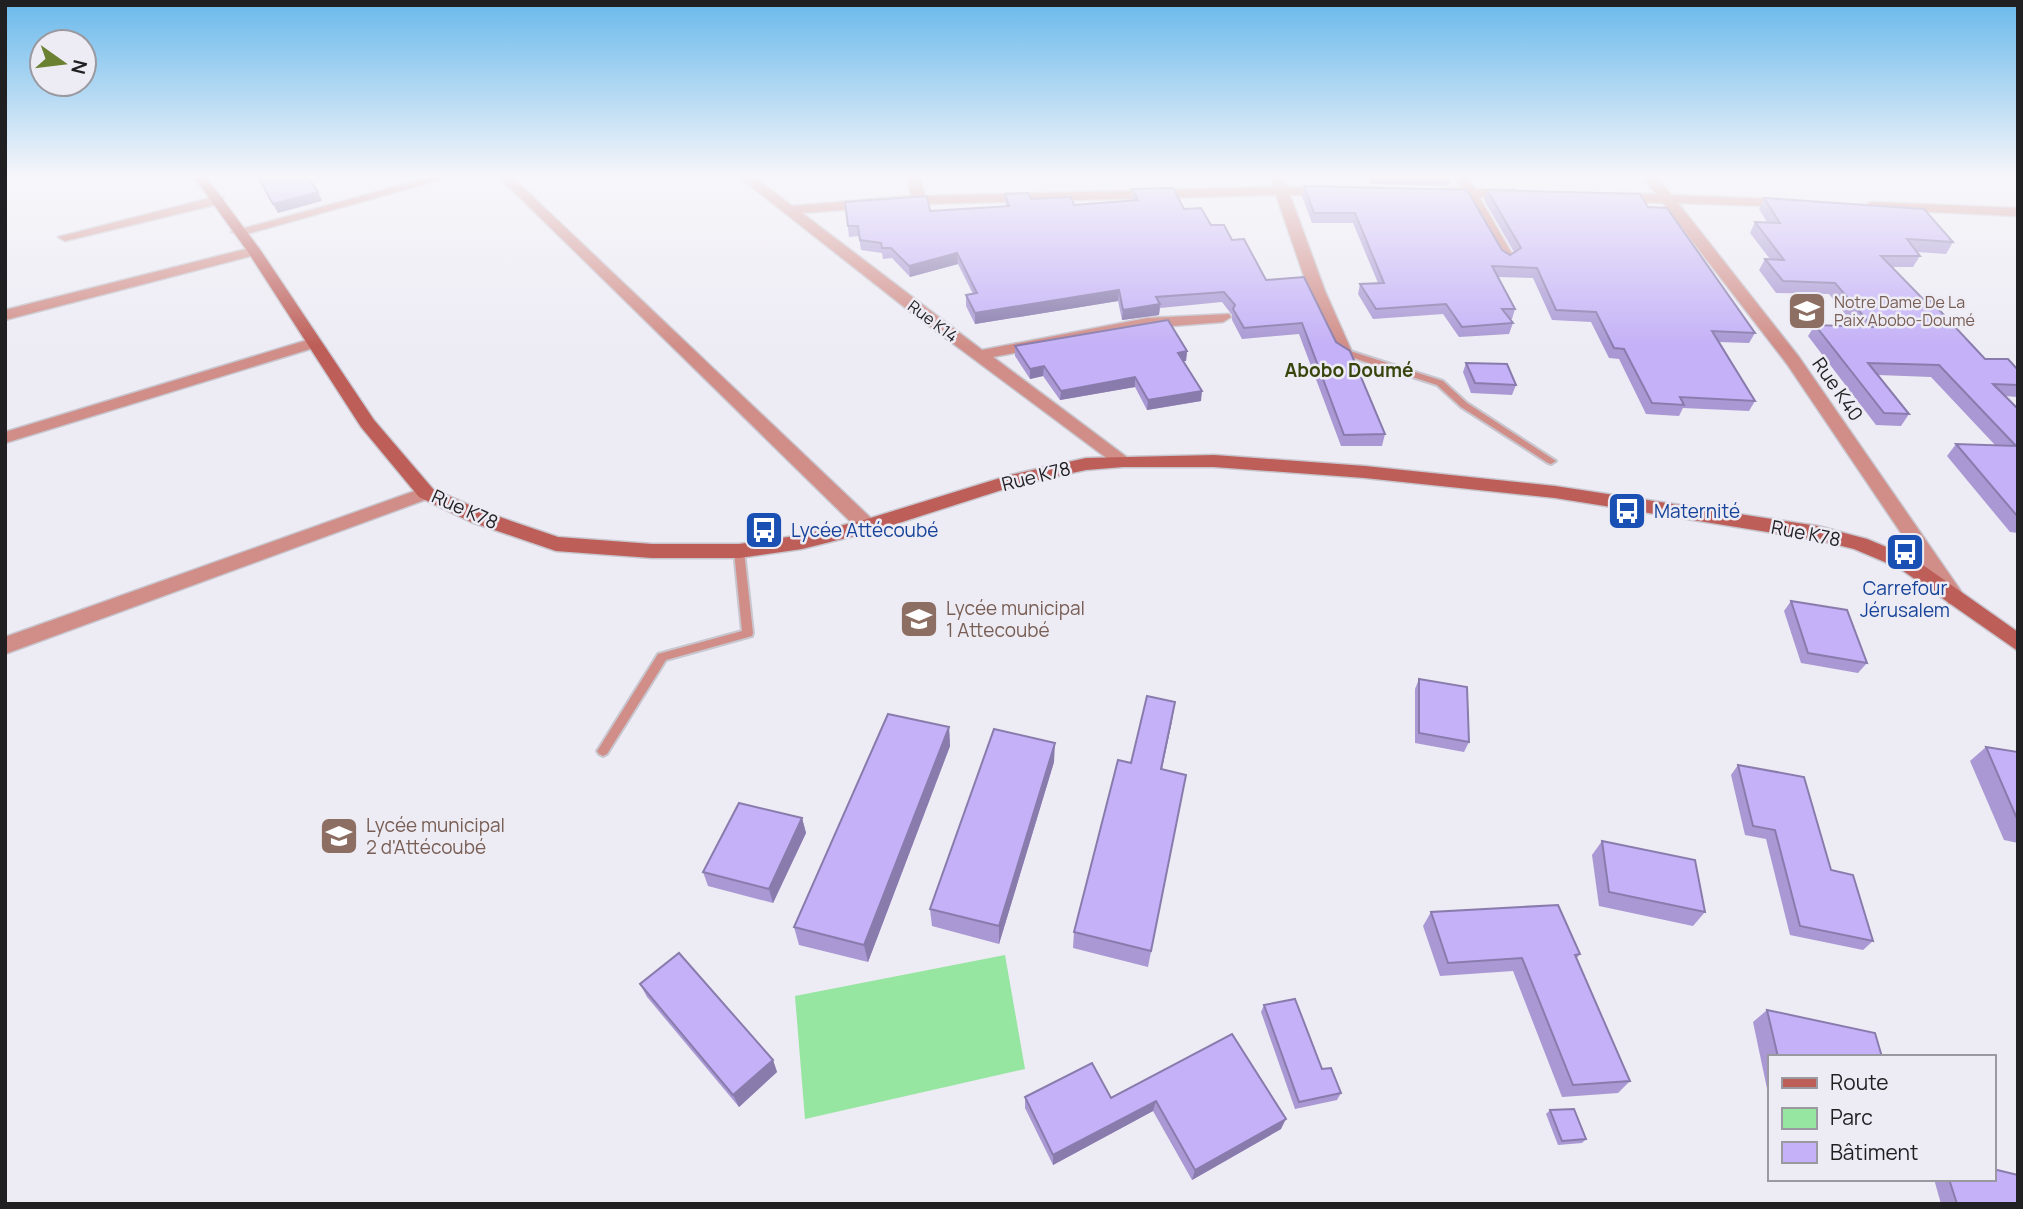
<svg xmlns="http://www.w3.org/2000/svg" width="2023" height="1209" font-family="Manrope,sans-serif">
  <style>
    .green { fill: #96e5a0 }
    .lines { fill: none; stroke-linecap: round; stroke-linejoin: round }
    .lane-casing { stroke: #c8c6ce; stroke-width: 4 }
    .street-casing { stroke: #c8c6ce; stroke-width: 3 }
    .secondary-casing { stroke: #c8c6ce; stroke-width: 3 }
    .lane { fill: #d18e88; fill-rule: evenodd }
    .street { fill: #d18e88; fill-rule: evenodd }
    .secondary { fill: #bd5e58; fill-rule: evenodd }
    .wall { fill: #a998d4 }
    .shaded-wall { fill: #897cad }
    .building { fill: #c4b1f7; stroke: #897cad; stroke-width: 2 }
    .labels { text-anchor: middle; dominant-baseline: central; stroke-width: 5; stroke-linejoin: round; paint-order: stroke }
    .far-education-label { font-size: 16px; fill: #785e54; stroke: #edebf4; text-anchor: start }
    .far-street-label { font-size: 16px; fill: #201f22; stroke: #edebf4 }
    .far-quarter-label { font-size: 19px; font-weight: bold; fill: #37450c; stroke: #edebf4 }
    .street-label { font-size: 19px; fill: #201f22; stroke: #edebf4 }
    .transit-label { font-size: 19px; fill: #164399; stroke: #edebf4; text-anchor: start }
    .education-label { font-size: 19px; fill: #785e54; stroke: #edebf4; text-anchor: start }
  </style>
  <rect width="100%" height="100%" fill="#edebf4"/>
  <path class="green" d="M1005 955 1025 1069 805 1119 795 996Z"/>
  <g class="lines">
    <g class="lane-casing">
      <g id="lane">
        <path d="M1341 350H1347L1443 381 1467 403 1556 461 1551 464 1548 463 1461 407 1437 385 1341 354Z"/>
        <path d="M739 548 744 551 753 633 752 636 666 660 607 754 603 756 599 754 597 751 599 748 658 654 742 631 734 551Z"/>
      </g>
    </g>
    <g class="street-casing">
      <g id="street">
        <path d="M430 177H450L243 235 231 232Z"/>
        <path d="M499 177H512L874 521 877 526 874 531H860Z"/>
        <path d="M739 177H754L792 206 911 196 908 177H920L925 196 1273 187 1272 177H1282L1287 187H1335L1337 190 1330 194 1290 195 1325 291 1352 352 1344 357 1336 352 1309 291 1276 195 919 204 802 213 982 350 1147 318 1229 314 1231 317 1223 322 1147 328 993 357 1132 461 1130 465H1116L912 313Z"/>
        <path d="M1455 177H1467L1475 189 1515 190 1522 194 1515 198 1479 197 1515 259 1513 262H1503L1465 197 1442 196 1435 192 1442 188H1461Z"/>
        <path d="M1643 177H1657L1671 195 1796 200V206L1791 207 1678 203 1799 357 1963 594 1966 599 1963 604H1949L1787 364 1663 203 1614 201 1607 197 1614 193 1656 194Z"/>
        <path d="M218 196 223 197V203L65 241 58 237Z"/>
        <path d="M1873 202 2018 208V216L1868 209V203Z"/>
        <path d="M254 247 259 248V254L5 320V310Z"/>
        <path d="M314 338 322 343 320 346 5 443V432Z"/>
        <path d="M426 487 435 493 433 497 5 654V637Z"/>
      </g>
    </g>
    <g class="secondary-casing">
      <path id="secondary" d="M194 177H206L261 251 374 420 433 489 485 512 558 537 652 544H739L802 535 864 520 1010 475 1086 458 1214 455 1365 466 1555 486 1818 526 1867 539 1913 558 2018 632V651L1899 568 1854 549 1818 540 1555 498 1365 478 1214 467H1123L1086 470 1020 484 874 531 802 549 739 558H652L556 551 471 522 419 497 361 427 248 252Z"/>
    </g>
    <use href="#lane" class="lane"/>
    <use href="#street" class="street"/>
    <use href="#secondary" class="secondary"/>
  </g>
  <g class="wall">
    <path d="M1367 177H1451L1448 186 1371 184Z"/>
    <path d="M1304 186 1502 250 1510 255 1514 252 1484 200 1487 190 1648 207 1755 333 1749 343 1719 342 1755 401 1749 411 1683 408 1679 416 1646 414 1619 359 1609 358 1591 322 1552 320 1533 278 1498 277 1515 309 1512 319H1510L1513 323 1509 334 1459 337 1443 314 1373 319 1358 294 1360 284 1378 283 1353 223H1312L1302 196Z"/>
    <path d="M1132 189 1184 209 1211 225 1232 240 1266 280 1336 342 1385 434 1382 446H1341L1299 334 1242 339 1232 320V315L1222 302 1160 308 1159 315 1122 320 1118 301 975 324 966 306V295L973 294 958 264 910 277 892 258 883 259 882 253 861 250 859 236 849 237 845 202 930 211 1006 206 1005 194 1031 199 1074 205 1132 201Z"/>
    <path d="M1764 198 1953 242 1946 254 1917 252 1920 256 1913 267H1892L1923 299 1985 359 2018 370V397L2005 396 2018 409V533L2010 532 1947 456 1956 444 1995 445 1931 377 1878 375 1909 414 1901 426 1876 425 1808 336 1815 325 1855 326 1829 294 1776 293 1759 270 1765 259H1770L1750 233 1755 222H1767L1759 209Z"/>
    <path d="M1015 346 1187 351 1186 361H1183L1201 401 1147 410 1135 387 1060 400 1043 376 1030 379 1015 356Z"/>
    <path d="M1466 363 1516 385 1512 395 1471 393 1463 372Z"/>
    <path d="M1791 601 1867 663 1858 673 1801 663 1784 611Z"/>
    <path d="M1419 679 1469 742 1464 752 1415 743V689Z"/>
    <path d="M1172 721 1162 769 1186 775 1148 967 1073 948 1074 932 1131 763Z"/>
    <path d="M949 727 950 746 868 962 799 945 794 927Z"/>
    <path d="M1986 747 2018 752V843L2004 840 1970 761Z"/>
    <path d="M1054 762 999 944 932 926 930 909Z"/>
    <path d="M1738 765 1831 870 1873 941 1863 950 1790 935 1766 839 1745 835 1731 775Z"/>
    <path d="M802 818 806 833 773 903 708 886 703 872Z"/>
    <path d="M1602 841 1705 912 1693 926 1599 906 1592 855Z"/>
    <path d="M1431 912 1580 954 1576 959 1630 1081 1618 1093 1562 1097 1513 971 1440 976 1423 926Z"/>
    <path d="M640 984 773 1060 777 1072 739 1107 647 997Z"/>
    <path d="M1264 1005 1322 1069 1341 1093 1337 1100 1295 1109 1261 1012Z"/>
    <path d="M1767 1010 1882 1057H1769V1098L1753 1022Z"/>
    <path d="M1232 1034 1281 1129 1192 1180 1153 1111 1053 1165 1025 1108V1097L1111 1098Z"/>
    <path d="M1550 1110 1586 1139 1582 1143 1558 1145 1546 1114Z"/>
    <path d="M1934 1179H1993L2018 1204H1941Z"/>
  </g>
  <g class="shaded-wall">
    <path d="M318 192 322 201 278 213 273 204Z"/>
    <path d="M957 253 958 264 910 277 909 266Z"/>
    <path d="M1119 290 1118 301 975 324V313Z"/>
    <path d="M1160 304 1159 315 1122 320 1123 310Z"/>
    <path d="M1187 351 1186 361 1177 362 1178 353Z"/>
    <path d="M1044 366 1043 376 1030 379V369Z"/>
    <path d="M1135 377V387L1060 400 1061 391Z"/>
    <path d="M1202 391 1201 401 1147 410 1148 400Z"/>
    <path d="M1175 702 1172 721 1158 787 1161 769Z"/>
    <path d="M949 727 950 746 868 962 864 945Z"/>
    <path d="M1055 743 1054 762 999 944V926Z"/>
    <path d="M802 818 806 833 773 903 769 889Z"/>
    <path d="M773 1060 777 1072 739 1107 733 1095Z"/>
    <path d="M1156 1101 1153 1111 1053 1165V1155Z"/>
    <path d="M1286 1119 1281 1129 1192 1180 1195 1170Z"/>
  </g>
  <g class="building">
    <path d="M258 177H308L318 192 273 204Z"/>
    <path d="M1304 186 1467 190 1502 250 1510 255 1521 248 1487 190 1640 194 1648 207 1667 208 1755 333 1712 331 1755 401 1680 397 1684 405 1652 403 1624 349 1614 348 1596 312 1556 310 1537 268 1492 266 1515 309H1502L1513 323 1462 327 1446 304 1376 309 1360 284 1384 283 1355 213H1314Z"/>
    <path d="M1173 188 1184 209 1201 208 1211 225H1224L1232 240 1244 239 1266 280 1304 277 1336 342 1350 351 1385 434 1344 435 1302 323 1244 328 1233 309 1235 305 1224 292 1156 297 1160 304 1123 310 1119 290 975 313 966 295 977 293 957 253 909 266 891 248H882L881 243 860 240 858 226H848L845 202 927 196 930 211 1009 206 1005 194 1028 193 1031 199 1071 197 1074 205 1138 200 1132 189Z"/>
    <path d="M1764 198 1924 209 1953 242 1907 239 1920 256H1881L1923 299H1929L1985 359H2008L2018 370V385L1993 384 2018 409V517L1956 444 2016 446 1939 365 1868 363 1909 414 1884 413 1815 325 1873 327 1835 283 1783 281 1765 259 1784 260 1755 222 1780 223Z"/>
    <path d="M1168 320 1187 351 1178 353 1202 391 1148 400 1135 377 1061 391 1044 366 1030 369 1015 346Z"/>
    <path d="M1466 363 1507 364 1516 385 1475 383Z"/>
    <path d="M1791 601 1847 610 1867 663 1808 653Z"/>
    <path d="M1419 679 1467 687 1469 742 1419 733Z"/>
    <path d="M1147 696 1175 702 1161 769 1186 775 1151 951 1074 932 1118 760 1131 763Z"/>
    <path d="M888 714 949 727 864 945 794 927Z"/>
    <path d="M994 729 1055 743 999 926 930 909Z"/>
    <path d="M1986 747 2018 752V821Z"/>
    <path d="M1738 765 1804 777 1831 870 1853 875 1873 941 1800 926 1775 830 1753 826Z"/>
    <path d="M739 803 802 818 769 889 703 872Z"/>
    <path d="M1602 841 1695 860 1705 912 1609 892Z"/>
    <path d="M1558 905 1580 954 1575 955 1630 1081 1573 1085 1522 958 1448 963 1431 912Z"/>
    <path d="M679 953 773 1060 733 1095 640 984Z"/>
    <path d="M1295 999 1322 1069 1331 1068 1341 1093 1299 1102 1264 1005Z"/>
    <path d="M1767 1010 1875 1033 1882 1057H1778Z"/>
    <path d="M1232 1034 1286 1119 1195 1170 1156 1101 1053 1155 1025 1097 1092 1063 1111 1098Z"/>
    <path d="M1574 1109 1586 1139 1562 1141 1550 1110Z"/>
    <path d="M1993 1169 2018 1175V1204H1957L1949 1179H1993Z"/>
  </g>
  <linearGradient id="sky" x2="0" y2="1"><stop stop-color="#69b9eb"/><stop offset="0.51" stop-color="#f7f6fa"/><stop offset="1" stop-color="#f7f6fa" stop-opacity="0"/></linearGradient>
  <rect width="2023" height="346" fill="url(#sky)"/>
  <defs>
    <g id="school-square" transform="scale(2.0125)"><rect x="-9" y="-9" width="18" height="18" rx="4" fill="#8d6e63" stroke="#edebf4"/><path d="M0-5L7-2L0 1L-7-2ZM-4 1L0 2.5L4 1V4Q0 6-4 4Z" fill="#fff"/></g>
    <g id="bus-square" transform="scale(2.0125)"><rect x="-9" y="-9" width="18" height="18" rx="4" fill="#1a4fb4" stroke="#edebf4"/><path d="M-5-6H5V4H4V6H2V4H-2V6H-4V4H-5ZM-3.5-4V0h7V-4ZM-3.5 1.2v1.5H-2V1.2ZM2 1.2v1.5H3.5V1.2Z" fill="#fff"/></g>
  </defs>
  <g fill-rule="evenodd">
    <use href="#school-square" x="1807" y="311"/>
    <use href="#bus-square" x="1627" y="511"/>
    <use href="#bus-square" x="764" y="530"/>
    <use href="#bus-square" x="1905" y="552"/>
    <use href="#school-square" x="919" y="619"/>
    <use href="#school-square" x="339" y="836"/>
  </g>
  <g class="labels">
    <g class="far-education-label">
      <text x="1834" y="302">Notre Dame De La<tspan x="1834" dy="18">Paix Abobo-Doumé</tspan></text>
    </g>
    <g class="far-street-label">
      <text transform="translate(933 321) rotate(37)">Rue K14</text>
    </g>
    <g class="far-quarter-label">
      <text x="1349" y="370">Abobo Doumé</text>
    </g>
    <g class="street-label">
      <text transform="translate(1838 389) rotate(55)">Rue K40</text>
      <text transform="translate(1036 476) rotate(-14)">Rue K78</text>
      <text transform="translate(465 509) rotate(24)">Rue K78</text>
      <text transform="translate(1806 533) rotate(11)">Rue K78</text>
    </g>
    <g class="transit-label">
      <text x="1654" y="511">Maternité</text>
      <text x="791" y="530">Lycée Attécoubé</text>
      <text x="1905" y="588" text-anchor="middle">Carrefour<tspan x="1905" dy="22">Jérusalem</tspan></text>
    </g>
    <g class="education-label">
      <text x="946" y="608">Lycée municipal<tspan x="946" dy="22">1 Attecoubé</tspan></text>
      <text x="366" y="825">Lycée municipal<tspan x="366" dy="22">2 d'Attécoubé</tspan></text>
    </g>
  </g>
  <rect width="2023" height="1209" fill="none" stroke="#201f22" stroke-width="14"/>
  <rect x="1768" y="1055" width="228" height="126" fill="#edebf4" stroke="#9b99a0" stroke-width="2"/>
  <rect x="1782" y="1078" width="35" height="10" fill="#bd5e58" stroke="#9b99a0" stroke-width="2"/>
  <text x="1830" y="1090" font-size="21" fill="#201f22">Route</text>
  <rect x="1782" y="1108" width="35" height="21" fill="#96e5a0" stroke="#9b99a0" stroke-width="2"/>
  <text x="1830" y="1125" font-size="21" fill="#201f22">Parc</text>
  <rect x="1782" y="1142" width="35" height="21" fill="#c4b1f7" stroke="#9b99a0" stroke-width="2"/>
  <text x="1830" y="1160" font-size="21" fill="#201f22">Bâtiment</text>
  <g transform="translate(63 63) rotate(104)"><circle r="33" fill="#edebf4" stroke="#9b99a0" stroke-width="2"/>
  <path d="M0-5L12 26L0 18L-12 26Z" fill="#6b8132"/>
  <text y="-10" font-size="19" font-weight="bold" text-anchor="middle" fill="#201f22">N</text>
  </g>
</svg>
